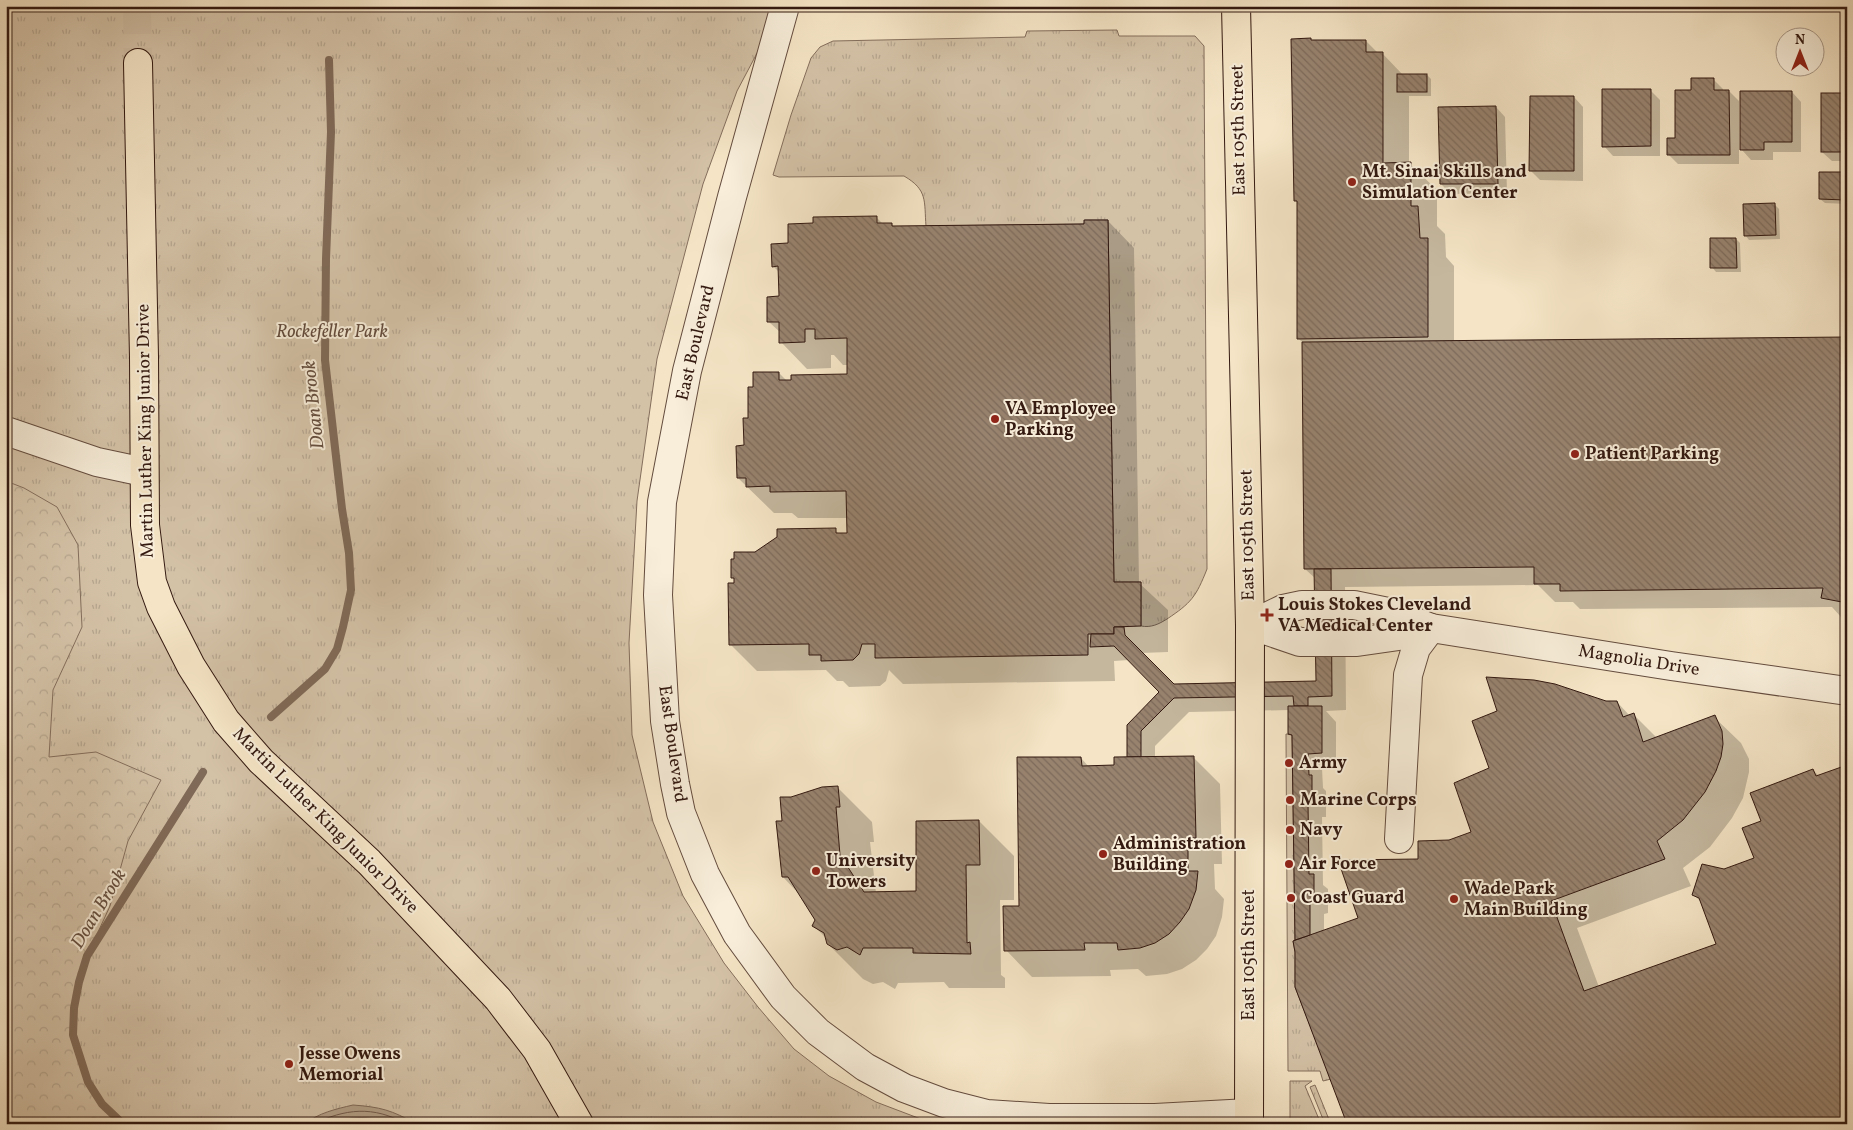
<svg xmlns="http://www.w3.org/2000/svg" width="1853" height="1130" font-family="Vollkorn,serif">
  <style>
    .grass { fill: url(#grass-tufts); stroke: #846e5c }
    .forest { fill: url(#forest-crowns); stroke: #846e5c }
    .water { fill: #b3a088; stroke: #806a58 }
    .shadow { fill: #0003 }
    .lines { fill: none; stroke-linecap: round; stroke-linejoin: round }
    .shore { stroke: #735c4c; stroke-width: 1 }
    .stream { stroke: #806a58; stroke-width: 8 }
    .building { fill: url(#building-back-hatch); stroke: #331910 }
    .major-tunnel { stroke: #cebca2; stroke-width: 28; stroke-dasharray: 28 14; stroke-linecap: butt }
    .minor-casing { stroke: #644c3e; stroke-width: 30 }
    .major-casing { stroke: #331910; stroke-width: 30 }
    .minor { stroke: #f8eeda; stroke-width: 28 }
    .major { stroke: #f5e5c6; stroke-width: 28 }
    .poi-dot { fill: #8f2418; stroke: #f8eeda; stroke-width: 2 }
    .labels { text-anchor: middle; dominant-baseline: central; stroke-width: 4; stroke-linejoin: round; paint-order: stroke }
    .street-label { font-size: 18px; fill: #331910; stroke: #f8eeda }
    .poi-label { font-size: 18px; font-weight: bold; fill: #331910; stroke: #f8eeda; text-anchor: start }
    .park-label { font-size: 18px; font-style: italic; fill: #634c3d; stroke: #f8eeda }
    .water-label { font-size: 19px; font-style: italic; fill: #664f40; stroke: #f8eeda }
  </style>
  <defs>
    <pattern id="grass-tufts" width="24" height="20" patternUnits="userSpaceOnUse" patternTransform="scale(1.25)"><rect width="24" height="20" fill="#d4c2a7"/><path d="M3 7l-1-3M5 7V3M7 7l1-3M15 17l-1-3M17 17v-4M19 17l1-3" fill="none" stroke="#b6a68f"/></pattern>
    <pattern id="forest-crowns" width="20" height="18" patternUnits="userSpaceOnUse" patternTransform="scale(1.25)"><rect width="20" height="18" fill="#d4c2a7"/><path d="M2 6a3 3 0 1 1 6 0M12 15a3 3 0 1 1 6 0" fill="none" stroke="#b6a68f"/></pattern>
    <pattern id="building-back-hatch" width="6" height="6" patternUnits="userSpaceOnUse" patternTransform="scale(1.25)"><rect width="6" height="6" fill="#98836f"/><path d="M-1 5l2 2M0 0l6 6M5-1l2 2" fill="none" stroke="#7d6a5a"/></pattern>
  </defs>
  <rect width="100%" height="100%" fill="#f5e5c6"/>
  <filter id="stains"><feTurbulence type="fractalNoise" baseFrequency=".004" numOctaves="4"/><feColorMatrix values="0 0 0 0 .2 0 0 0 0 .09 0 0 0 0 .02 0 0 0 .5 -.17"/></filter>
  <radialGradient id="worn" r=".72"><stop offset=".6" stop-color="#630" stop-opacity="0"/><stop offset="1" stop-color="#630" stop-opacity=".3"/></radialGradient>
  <g class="grass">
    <path d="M6 6H782L737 91 703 184 657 359 637 501 629 643 632 735 653 822 683 896 724 963 758 1007 794 1049 829 1076 876 1102 934 1124H6Z"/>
    <path d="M1117 30 1119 36H1195L1204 46 1207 569C1196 597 1191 603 1167 619 1159 624 1151 628 1141 626V582H1114L1108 220H1085L1084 224 926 226C924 201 928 190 904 176L779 177 773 175 791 115 811 58 820 47 833 41 1025 37 1027 31Z"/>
    <path d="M1286 734 1292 735 1295 940 1293 941 1295 952V987L1331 1079 1323 1081 1320 1071H1288Z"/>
    <path d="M1290 1081H1312L1305 1086 1321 1124H1290Z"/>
    <path d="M1315 1085 1330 1122V1124H1325L1310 1087Z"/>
  </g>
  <path class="forest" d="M6 481 24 488 57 507 78 545 82 627 53 690 49 757 96 752 161 780 128 841 110 906 87 956 79 982 74 1008 73 1035 88 1082 102 1104 123 1124H6Z"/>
  <path class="water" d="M353 1105C380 1107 392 1110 416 1124H305C318 1113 336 1109 353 1105Z"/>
  <g class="shadow">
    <path d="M1366 41 1378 53H1382L1403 75H1427L1431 79V96H1409V163L1437 190V226L1445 234 1446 257 1454 266V342L1847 338V618L1841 617 1832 607 1580 609 1573 602H1555L1538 585 1345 587 1346 710 1326 711 1336 722V767L1322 768 1323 788 1326 791V817H1322L1323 885 1328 889V913L1324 914V931L1360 918 1419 860 1449 842 1473 832 1491 769 1605 702H1617L1630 716 1633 714 1657 738 1714 717 1741 743 1749 759V772L1743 798 1732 818 1710 847 1683 868 1691 886 1577 928 1599 987 1718 945 1702 903 1694 895 1724 870 1755 859 1763 821 1813 770 1819 776 1847 1124 1297 941 1293 737 1289 733V710L1189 712 1155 746V758L1193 757 1220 784 1222 864H1214L1215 889 1224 899 1222 917 1216 936 1207 949 1196 960 1182 969 1167 974 1146 976 1138 969 1110 970 1111 976 1032 977 1006 950 1020 908 1081 758 1089 767 1115 766 1130 758 1128 756 1160 692 1129 660 1114 661 1115 681 903 684 889 670 886 681 880 686 849 687 843 681H837L826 670 757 671 730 644 736 585V581L732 577 756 553 835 530 840 535H848V518H798L792 513H774L738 478 754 388 779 373 787 381 849 376 848 365H843L834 355H831V368L807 369 781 342V333L769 322 780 297V273L773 266 789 245 815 225 876 217 883 224H892L895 228 1086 225 1108 221 1134 248 1139 583 1168 610V652L1141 653 1173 685 1317 682 1316 579 1305 569 1303 343 1298 338V203L1295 200Z"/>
    <path d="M1713 79 1723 89V91H1729L1739 101V164H1678L1669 155Z"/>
    <path d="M1650 90 1660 100V156H1613L1604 146Z"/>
    <path d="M1792 92 1801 102V152H1773V160H1751L1742 150Z"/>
    <path d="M1847 94V161H1832L1822 152Z"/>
    <path d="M1574 97 1583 107V181L1540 180 1531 171Z"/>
    <path d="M1496 107 1505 117 1507 193 1451 194 1441 184Z"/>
    <path d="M1845 174 1847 175V204L1825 203 1820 199Z"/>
    <path d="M1774 204 1779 209 1780 239 1749 240 1745 235Z"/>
    <path d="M1736 239 1740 243 1741 272H1716L1712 267Z"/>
    <path d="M837 787 872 822 874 842H870L876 893 918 892 979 821 1014 856V900H1000L1001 975 1005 978V988H949L944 982 898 983 895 989 883 982 873 984 863 979 828 944 827 939 814 926 816 920 799 894 783 877 784 822 791 798Z"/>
  </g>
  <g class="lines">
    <g class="shore">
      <path d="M313 1124C345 1109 373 1105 406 1124"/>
      <path d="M329 1124C351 1115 371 1116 393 1124"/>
    </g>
    <g class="stream">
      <path d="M271 717 325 669 337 649 343 627 351 590 349 553 342 509 325 360 326 259 331 132 329 60"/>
      <path d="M123 1124 102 1104 88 1082 73 1035 74 1008 79 982 87 956 203 772"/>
    </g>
  </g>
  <g class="building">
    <path d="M1311 38V40H1366V52H1383V163L1411 162V206H1418L1420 238H1428V337L1297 339V201H1294L1291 39Z"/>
    <rect x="1397" y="74" width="30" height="18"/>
    <path d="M1691 78H1714V90H1729L1730 155H1667V138H1675V90H1691Z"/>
    <path d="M1602 89H1651V146L1602 147Z"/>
    <path d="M1740 91H1792V142H1764V150H1740Z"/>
    <rect x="1821" y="93" width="26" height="59"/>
    <path d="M1530 96H1574V171H1529Z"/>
    <path d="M1496 106 1498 184H1440L1438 107Z"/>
    <path d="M1819 172H1846L1845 200 1819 199Z"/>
    <path d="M1775 203 1776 235 1744 236 1743 204Z"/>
    <path d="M877 216V223H892V226L1084 224V220H1108L1114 582H1141V626L1114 627V634H1088V655L875 658V644H862L859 654 853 660 821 661V655H809V644L729 645 728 583H734V578H731V559H734V552H755L777 537V529L836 528V533H847L846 491 770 492V486L746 487V478H737L736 446 744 445 743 418H748V387H753V372H779V380H791V375L847 374V338L815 339V329H805V342L779 343V322H767V297L779 296 778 266 772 267 771 244 788 243V224L813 223V217Z"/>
    <path d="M1710 238H1736L1737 268H1710Z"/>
    <path d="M1847 337V603L1821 598 1823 588 1560 591V584H1534V567L1304 569 1302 342Z"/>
    <path d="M1314 569H1331L1332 696 1308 697V706H1294L1293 696 1174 698 1141 731V757H1127V725L1159 692 1114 646 1090 647 1091 634H1114V627H1124L1125 635 1174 684 1316 681Z"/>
    <path d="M1486 677 1534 680 1555 684 1606 701H1617L1623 717 1634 713 1643 742 1715 715 1722 731 1723 744 1721 757 1716 771 1705 792 1683 820 1657 841 1665 859 1551 901 1584 991 1716 944 1699 898 1692 895 1702 864 1724 869 1754 858 1742 828 1761 821 1750 793 1813 769 1816 776 1847 765V1124H1347L1295 987V952L1293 941 1358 918 1338 860 1418 859V841L1449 840 1471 832 1454 783 1489 768 1472 721 1497 711Z"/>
    <path d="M1288 706H1322V753L1308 754 1309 775H1312V803H1308L1309 874H1314V899L1310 900V935L1295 940 1292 735 1288 734Z"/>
    <path d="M1194 756 1196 838H1188V871H1198L1196 890 1189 909 1180 922 1169 934 1155 943 1140 948 1118 950 1117 943H1084L1085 950 1004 951 1003 906H1019L1017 757H1081L1082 766 1114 765V757Z"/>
    <path d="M838 786 840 807H836L840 855 864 892 916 891V821L979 820 980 865H966L967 943 970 942 971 954 913 953V948H863L860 955 847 947 837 950 827 944 824 933 812 926 815 920 788 877H782L776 821H782L780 797H791L822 787Z"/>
  </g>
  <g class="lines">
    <path class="major-tunnel" d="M137 6 138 63"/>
    <g class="minor-casing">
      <g id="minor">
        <path d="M785 6 732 197 687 371 662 502 658 595 665 721 675 784 681 813 705 874 737 934 783 997 818 1032 865 1067 904 1088 944 1103 987 1114 1049 1118H1155L1249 1113"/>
        <path d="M6 431 97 462 144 472"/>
        <path d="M1250 625 1283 609 1302 605H1354L1393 613 1431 628 1671 666 1847 691"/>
        <path d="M1250 625 1300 642H1357L1406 635 1431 628"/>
        <path d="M1399 839 1408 675 1416 648 1431 628"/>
      </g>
    </g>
    <g class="major-casing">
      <g id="major">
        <path d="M1236 6 1250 625 1249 1124"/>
        <path d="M138 63 144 357 145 525 152 582 161 607 191 666 226 721 261 761 369 862 498 999 537 1050 579 1124"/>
      </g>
    </g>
    <use href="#minor" class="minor"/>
    <use href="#major" class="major"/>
  </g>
  <g class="poi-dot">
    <circle cx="1352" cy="182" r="5"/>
    <circle cx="995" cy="419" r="5"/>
    <circle cx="1575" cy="454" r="5"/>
    <path d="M1264.5 607.5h5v5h5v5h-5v5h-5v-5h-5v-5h5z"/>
    <circle cx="1289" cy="763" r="5"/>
    <circle cx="1290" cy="800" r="5"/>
    <circle cx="1290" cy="830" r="5"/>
    <circle cx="1103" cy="854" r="5"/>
    <circle cx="1289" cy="864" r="5"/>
    <circle cx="816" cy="871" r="5"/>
    <circle cx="1291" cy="898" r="5"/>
    <circle cx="1454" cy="899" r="5"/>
    <circle cx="289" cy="1064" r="5"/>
  </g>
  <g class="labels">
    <g class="street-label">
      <text transform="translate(1239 130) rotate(-91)">East 105th Street</text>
      <text transform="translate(696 343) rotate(-77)">East Boulevard</text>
      <text transform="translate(146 431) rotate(-91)">Martin Luther King Junior Drive</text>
      <text transform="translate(1248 535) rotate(-91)">East 105th Street</text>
      <text transform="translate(1639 661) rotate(9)">Magnolia Drive</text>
      <text transform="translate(672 744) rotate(82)">East Boulevard</text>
      <text transform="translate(325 821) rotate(45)">Martin Luther King Junior Drive</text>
      <text transform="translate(1249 955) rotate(-90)">East 105th Street</text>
    </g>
    <g class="poi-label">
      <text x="1362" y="172">Mt. Sinai Skills and<tspan x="1362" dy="21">Simulation Center</tspan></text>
      <text x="1005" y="409">VA Employee<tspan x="1005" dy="21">Parking</tspan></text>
      <text x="1585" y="454">Patient Parking</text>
      <text x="1278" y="605">Louis Stokes Cleveland<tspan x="1278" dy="21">VA Medical Center</tspan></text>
      <text x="1299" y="763">Army</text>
      <text x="1300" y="800">Marine Corps</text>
      <text x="1300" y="830">Navy</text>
      <text x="1113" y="844">Administration<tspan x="1113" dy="21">Building</tspan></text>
      <text x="826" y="861">University<tspan x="826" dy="21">Towers</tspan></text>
      <text x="1299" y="864">Air Force</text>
      <text x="1464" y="889">Wade Park<tspan x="1464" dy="21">Main Building</tspan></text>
      <text x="1301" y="898">Coast Guard</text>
      <text x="299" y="1054">Jesse Owens<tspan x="299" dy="21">Memorial</tspan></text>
    </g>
    <g class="park-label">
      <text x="332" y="332">Rockefeller Park</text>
    </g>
    <g class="water-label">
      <text transform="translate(314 405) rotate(-96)">Doan Brook</text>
      <text transform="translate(99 909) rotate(-59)">Doan Brook</text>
    </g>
  </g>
  <rect width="1853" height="1130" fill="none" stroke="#f5e5c6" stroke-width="25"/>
  <rect x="8" y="8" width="1838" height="1115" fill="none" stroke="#331910" stroke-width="2.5"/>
  <rect x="12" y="12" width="1828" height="1105" fill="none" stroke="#331910"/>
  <g transform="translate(1800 52)"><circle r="24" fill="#f8eeda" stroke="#a99989"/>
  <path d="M0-4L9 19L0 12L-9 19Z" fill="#8f2418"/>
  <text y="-8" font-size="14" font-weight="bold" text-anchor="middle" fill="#331910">N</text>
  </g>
  <rect width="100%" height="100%" filter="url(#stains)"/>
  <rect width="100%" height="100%" fill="url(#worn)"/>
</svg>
